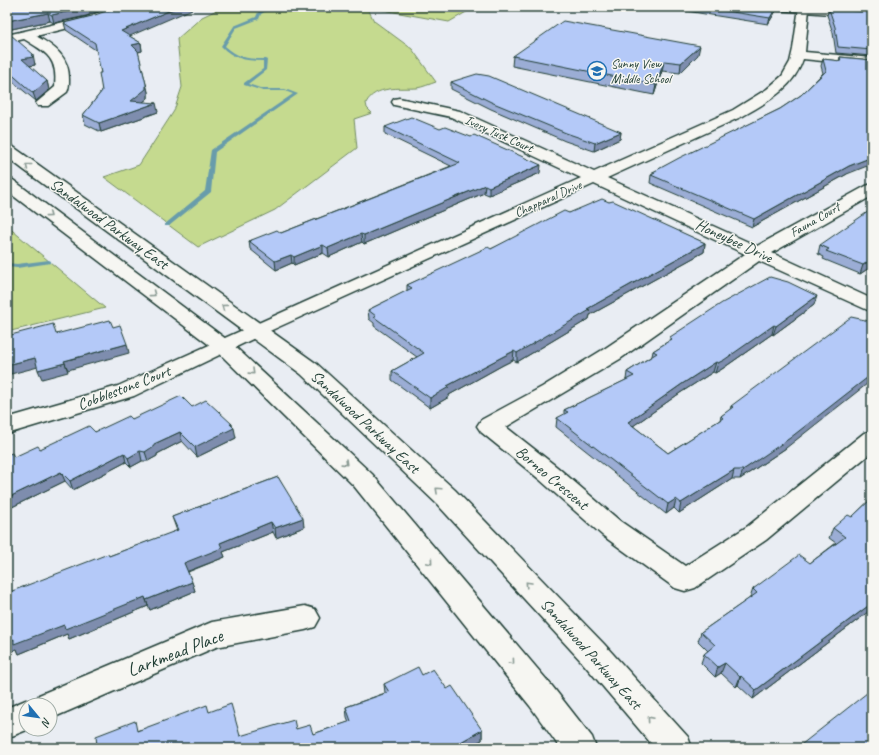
<svg xmlns="http://www.w3.org/2000/svg" width="879" height="755" font-family="Caveat,sans-serif">
  <style>
    .green { fill: #c5da8f; stroke: #728c62 }
    .lines { fill: none; stroke-linecap: round; stroke-linejoin: round }
    .stream { fill: #689cab; fill-rule: evenodd }
    .minor-casing { stroke: #1f3d34; stroke-width: 3 }
    .tertiary-casing { stroke: #1f3d34; stroke-width: 3 }
    .secondary-casing { stroke: #1f3d34; stroke-width: 3 }
    .minor { fill: #f6f6f2; fill-rule: evenodd }
    .tertiary { fill: #f6f6f2; fill-rule: evenodd }
    .secondary { fill: #f6f6f2; fill-rule: evenodd }
    .wall { fill: #9badd5; stroke: #1f3d34 }
    .shaded-wall { fill: #7e8dae; stroke: #1f3d34 }
    .building { fill: #b4c9f8; stroke: #1f3d34 }
    .oneway { stroke: #8a9a93 }
    .labels { text-anchor: middle; dominant-baseline: central; stroke-width: 3; stroke-linejoin: round; paint-order: stroke }
    .far-poi-label { font-size: 13px; fill: #1f3d34; stroke: #f6f6f2; text-anchor: start }
    .far-street-label { font-size: 13px; fill: #1f3d34; stroke: #f6f6f2 }
    .street-label { font-size: 16px; fill: #1f3d34; stroke: #f6f6f2 }
    .near-street-label { font-size: 19px; fill: #1f3d34; stroke: #f6f6f2 }
  </style>
  <rect width="100%" height="100%" fill="#e9edf3"/>
  <filter id="ink" filterUnits="userSpaceOnUse"><feTurbulence type="fractalNoise" baseFrequency=".025" numOctaves="2"/><feDisplacementMap in="SourceGraphic" scale="8" xChannelSelector="R" yChannelSelector="G"/><feConvolveMatrix kernelMatrix="1 2 1 2 8 2 1 2 1" color-interpolation-filters="sRGB"/></filter>
  <g filter="url(#ink)">
    <g class="green">
      <path d="M223 7H367L374 21 412 49 436 82C430 84 423 87 417 88 400 89 375 85 366 103L367 108 372 113 354 119 357 148 275 210 198 247 104 177 139 165 174 111 182 87 177 39 202 17Z"/>
      <path d="M374 7H475L449 22 372 8Z"/>
      <path d="M7 226 105 308 7 332Z"/>
    </g>
    <g class="lines">
      <g class="stream">
        <path d="M268 7H273L261 14 259 19 236 28 225 46C239 58 247 59 265 59L267 60 266 70 248 84 263 89H285L298 94 215 152 211 192 169 226H165V224L205 191 211 150 293 94 285 91H263L244 85V83L263 69V61C246 61 233 59 221 46L234 26 256 17 258 12Z"/>
        <path d="M49 260 51 261V263L17 268 7 267V263L17 264Z"/>
      </g>
      <g class="minor-casing">
        <g id="minor">
          <path d="M115 7H132L130 9 93 22 36 36C54 46 70 57 69 80 69 84 69 88 67 92L48 106H38L36 103 55 87C58 58 47 53 24 39L7 43V35L86 17Z"/>
          <path d="M799 7H807L809 9 805 52 872 58V66L803 59C794 88 767 102 743 116L607 178 757 246 866 186 872 184V196L772 253 872 299V312L759 261 620 359 506 427 557 467 620 521 685 566 748 526 864 433 872 431V452L766 540 695 588 685 591 675 588 602 535 539 479 481 432 477 426 481 420 542 387 604 349 745 254 594 184 263 334 134 396 7 434V418L118 386 581 178 451 117 394 105 392 102 394 99 399 98 460 111 594 172 733 110 767 89 782 76 790 62 793 49Z"/>
          <path d="M305 606 315 609 320 618 315 627 305 630 216 647 50 719V705H26V729H29L7 738V708L26 700 35 704 39 695 212 622Z"/>
        </g>
      </g>
      <g class="tertiary-casing">
        <path id="tertiary" d="M772 7H823L872 11V17L778 10Z"/>
      </g>
      <g class="secondary-casing">
        <g id="secondary">
          <path d="M7 144 12 146 317 364 455 490 604 644 688 737 692 748H655L582 662 437 504 301 374 24 170 7 157Z"/>
          <path d="M7 178 13 180 230 342 372 474 552 686 592 737 596 748H560L530 706 354 486 216 350 7 191Z"/>
        </g>
      </g>
      <use href="#minor" class="minor"/>
      <use href="#tertiary" class="tertiary"/>
      <use href="#secondary" class="secondary"/>
    </g>
    <g class="wall">
      <path d="M7 7H110L86 16 54 23 50 21 7 30Z"/>
      <path d="M661 7H777L776 11 768 24Z"/>
      <path d="M837 7H872V11Z"/>
      <path d="M829 9 872 12V56L836 53 833 33 827 15Z"/>
      <path d="M92 16 129 36 141 43 142 51 138 52 148 92V98L143 102 158 112 101 132 85 124 83 115 102 91 101 73 97 51 66 30 64 23Z"/>
      <path d="M7 36 35 63V65L29 66 47 81 49 90 36 101 7 77Z"/>
      <path d="M698 55 680 73 662 71 654 95 512 66 513 56Z"/>
      <path d="M840 57 872 60 847 174 752 227 650 183 651 175H653V172L780 109 801 95 823 73 821 66 823 59 839 61Z"/>
      <path d="M451 82 621 132 620 139 594 151 565 141 491 109 451 89Z"/>
      <path d="M385 127 540 173 489 195 484 193 364 244 362 242 329 257 323 253 294 265 292 263 276 270 250 249 249 241 281 233 451 166 385 134Z"/>
      <path d="M609 202 705 243 704 252 590 315 589 319 517 362 513 360 503 365 449 395V397L430 408 392 380V371L417 357 374 326V323L369 319 368 310 407 291V285L491 249 569 213Z"/>
      <path d="M820 245 872 266 860 274 823 259 824 257 818 254Z"/>
      <path d="M814 305 773 335 772 334 722 369 715 373 713 372 680 393 633 426 668 453 720 420 721 416 730 410 731 406 786 448 740 479H732L679 513 674 508 666 514 556 427 557 418 564 415V410L626 380 627 372 652 356 653 351 669 341 670 337Z"/>
      <path d="M192 407 232 427 236 438 197 457 182 441 157 454V456L148 461H142L131 467 126 462 73 490 65 481 10 508 7 503V455L14 457 40 449 95 432 132 419Z"/>
      <path d="M278 477 304 527 276 538 273 532 223 552 225 557 188 572 195 591 150 610 148 606 69 639 67 634 19 654 17 649 109 556 177 531 172 517Z"/>
      <path d="M872 498V609L753 699 738 685 736 687 721 673 715 677 701 663 704 654 708 651 698 641 701 632 750 598 753 589 810 563 836 543 829 538 833 528 852 517Z"/>
      <path d="M422 675 447 689 482 730V740L467 748H92L139 730 209 712 240 736 296 729 313 734 349 722 347 717 346 707 385 693 384 684Z"/>
    </g>
    <g class="shaded-wall">
      <path d="M87 7H110L86 16 54 23 52 15Z"/>
      <path d="M178 7H197L123 39 121 31Z"/>
      <path d="M776 7H777L776 11 768 24 770 18Z"/>
      <path d="M48 13 50 21 7 30V21Z"/>
      <path d="M141 43 142 51 134 53 132 45Z"/>
      <path d="M700 46 698 55 680 73 681 63Z"/>
      <path d="M33 54 35 65 24 67 22 59Z"/>
      <path d="M664 61 662 71 654 95 656 85Z"/>
      <path d="M47 81 49 90 36 101 33 93Z"/>
      <path d="M146 84 148 92V98L133 110 131 101Z"/>
      <path d="M156 103 158 112 101 132 99 123Z"/>
      <path d="M621 132 620 139 594 151 595 143Z"/>
      <path d="M872 157V164L847 174 752 227 754 219 849 166Z"/>
      <path d="M541 165 540 173 489 195V187Z"/>
      <path d="M485 185 484 193 364 244V235Z"/>
      <path d="M361 234 362 242 329 257 328 248Z"/>
      <path d="M705 243 704 252 590 315 589 319 517 362V353L587 309Z"/>
      <path d="M323 245V253L294 265V257Z"/>
      <path d="M291 255 292 263 276 270 275 261Z"/>
      <path d="M872 259V266L860 274 863 265Z"/>
      <path d="M817 296 814 305 773 335 776 326Z"/>
      <path d="M774 325 772 334 722 369 715 373 718 363Z"/>
      <path d="M127 344 129 353 68 370 64 361Z"/>
      <path d="M514 351 513 360 503 365 449 395V397L430 408V398L447 386 504 356Z"/>
      <path d="M35 358 38 367 7 375V365Z"/>
      <path d="M716 362 713 372 680 393 626 431 628 422 682 384Z"/>
      <path d="M65 363 68 372 42 379 38 370Z"/>
      <path d="M872 374V380L786 448 740 479 743 470Z"/>
      <path d="M230 424H232L233 429 234 428 236 438 197 457 195 447Z"/>
      <path d="M180 432 182 441 157 454V456L148 461 145 452 154 444Z"/>
      <path d="M140 451 142 461 131 467 128 458Z"/>
      <path d="M124 453 126 462 73 490 70 481Z"/>
      <path d="M734 470 732 479 679 513 681 503Z"/>
      <path d="M61 472 65 481 10 508 7 500V498Z"/>
      <path d="M676 499 674 508 666 514 668 504Z"/>
      <path d="M303 518 304 527 276 538 275 528Z"/>
      <path d="M271 522 273 532 223 552 225 557 186 572 184 563 220 543Z"/>
      <path d="M192 582 195 591 150 610 146 600Z"/>
      <path d="M145 597 148 606 69 639 67 634 19 654 17 649 7 653V642L14 639 64 625Z"/>
      <path d="M872 603V609L753 699 756 690Z"/>
      <path d="M725 663 721 673 715 677 718 667Z"/>
      <path d="M741 676 738 685 736 687 740 677Z"/>
      <path d="M482 730V740L467 748H450Z"/>
    </g>
    <g class="building">
      <path d="M7 7H87L52 15 48 13 7 21Z"/>
      <path d="M118 7H178L121 31 141 43 132 45 138 51 146 84V89L131 101 156 103 99 123 83 115 102 91 99 73H101L95 43 64 23 92 16Z"/>
      <path d="M701 7H776L770 18Z"/>
      <path d="M829 9 872 12V50L838 47 835 27Z"/>
      <path d="M563 21 700 46 681 63 664 61 656 85 513 56Z"/>
      <path d="M11 35 33 54 31 55 33 57 22 59 47 81 33 93 7 70V36Z"/>
      <path d="M840 57 872 60V157L849 166 754 219 651 175 655 173 653 172 679 158 780 109 801 95 826 71 823 59 841 61Z"/>
      <path d="M477 74 489 76 621 132 595 143 566 133 491 102 451 82Z"/>
      <path d="M411 117 440 129 445 127 471 137 474 135 541 165 489 187 485 185 364 235 361 234 328 248 323 245 294 257 291 255 275 261 249 241 277 230 281 233 460 163 385 127Z"/>
      <path d="M602 199 609 202 613 201 705 243 587 309 590 310 517 353 514 351 504 356 447 386 449 387 430 398 392 371 424 353 374 317 376 316 368 310 412 288 407 285 488 247 491 249 564 211 569 213Z"/>
      <path d="M872 209V259L863 265 826 251 829 249 820 245Z"/>
      <path d="M770 277 788 282 817 296 776 326 774 325 724 360 718 363 716 362 682 384 628 422 668 453 723 418 721 416 733 407 731 406 851 317 865 320 872 323V363L871 364H872V374L790 438 743 470H734L681 503 676 499 668 504 557 418 568 412 564 410 634 376 627 372 657 353 653 351 672 339 670 337 722 303Z"/>
      <path d="M110 320 113 327 120 325 127 344 64 361 65 363 38 370 35 358 7 365V336L53 324 56 334Z"/>
      <path d="M181 396 192 407 206 400 232 424H230L234 428 195 447 180 432 154 444V446L145 452 140 451 128 458 124 453 70 481 61 472 7 498V455L12 453 14 457 38 446 40 449 89 426 95 432 129 416 132 419Z"/>
      <path d="M278 477 303 518 275 528 271 522 220 543 222 548 184 563 192 582 146 600 145 597 65 629 64 625 14 644V639L7 642V593L108 554 109 556 178 530 172 517Z"/>
      <path d="M872 498V603L756 690 741 676 740 677 725 663 718 667 704 654 715 645 701 632 757 593 753 589 799 555 810 563 845 537 833 528 848 515 852 517Z"/>
      <path d="M418 667 422 675 433 669 447 689 452 686 482 730 450 748H92L97 746 96 736 135 721 137 731 207 705 209 712 231 704 240 736 294 720 296 729 310 725 313 734 351 721 346 707 389 692 384 684Z"/>
      <path d="M872 689V748H797Z"/>
    </g>
    <defs><path id="oneway-chevron" d="M-2-3.5L2.5 0L-2 3.5" fill="none" stroke-width="1.6" stroke-linecap="round" stroke-linejoin="round"/></defs>
    <g class="oneway">
      <use href="#oneway-chevron" transform="translate(28 166) rotate(-142)"/>
      <use href="#oneway-chevron" transform="translate(49 215) rotate(37)"/>
      <use href="#oneway-chevron" transform="translate(153 294) rotate(37)"/>
      <use href="#oneway-chevron" transform="translate(224 307) rotate(-144)"/>
      <use href="#oneway-chevron" transform="translate(252 372) rotate(44)"/>
      <use href="#oneway-chevron" transform="translate(345 463) rotate(44)"/>
      <use href="#oneway-chevron" transform="translate(438 490) rotate(-137)"/>
      <use href="#oneway-chevron" transform="translate(430 562) rotate(50)"/>
      <use href="#oneway-chevron" transform="translate(528 584) rotate(-133)"/>
      <use href="#oneway-chevron" transform="translate(512 662) rotate(50)"/>
      <use href="#oneway-chevron" transform="translate(650 719) rotate(-131)"/>
    </g>
  </g>
  <defs>
    <g id="school-ring" transform="scale(1)"><circle r="9.5" fill="#f6f6f2" stroke="#1f6fb2" stroke-width="1.5"/><path d="M0-5L7-2L0 1L-7-2ZM-4 1L0 2.5L4 1V4Q0 6-4 4Z" fill="#1f6fb2"/></g>
  </defs>
  <g fill-rule="evenodd">
    <use href="#school-ring" x="597" y="71"/>
  </g>
  <g class="labels">
    <g class="far-poi-label">
      <text x="611" y="64">Sunny View<tspan x="611" dy="15">Middle School</tspan></text>
    </g>
    <g class="far-street-label">
      <text transform="translate(499 134) rotate(24)">Ivory Tusk Court</text>
      <text transform="translate(548 199) rotate(-24)">Chapparal Drive</text>
      <text transform="translate(815 220) rotate(-30)">Fauna Court</text>
    </g>
    <g class="street-label">
      <text transform="translate(109 224) rotate(36)">Sandalwood Parkway East</text>
      <text transform="translate(734 241) rotate(25)">Honeybee Drive</text>
      <text transform="translate(124 388) rotate(-21)">Cobblestone Court</text>
      <text transform="translate(365 422) rotate(43)">Sandalwood Parkway East</text>
      <text transform="translate(552 478) rotate(40)">Borneo Crescent</text>
      <text transform="translate(591 654) rotate(48)">Sandalwood Parkway East</text>
    </g>
    <g class="near-street-label">
      <text transform="translate(175 653) rotate(-21)">Larkmead Place</text>
    </g>
  </g>
  <rect width="879" height="755" fill="none" stroke="#f6f6f2" stroke-width="24"/>
  <rect x="12" y="12" width="855" height="731" fill="none" stroke="#1f3d34" stroke-width="1.5" filter="url(#ink)"/>
  <g transform="translate(38 717) rotate(119)"><circle r="19" fill="#f6f6f2" stroke="#a0aca6"/>
  <path d="M0-3L7 15L0 10L-7 15Z" fill="#1f6fb2"/>
  <text y="-6" font-size="11" font-weight="bold" text-anchor="middle" fill="#1f3d34">N</text>
  </g>
</svg>
